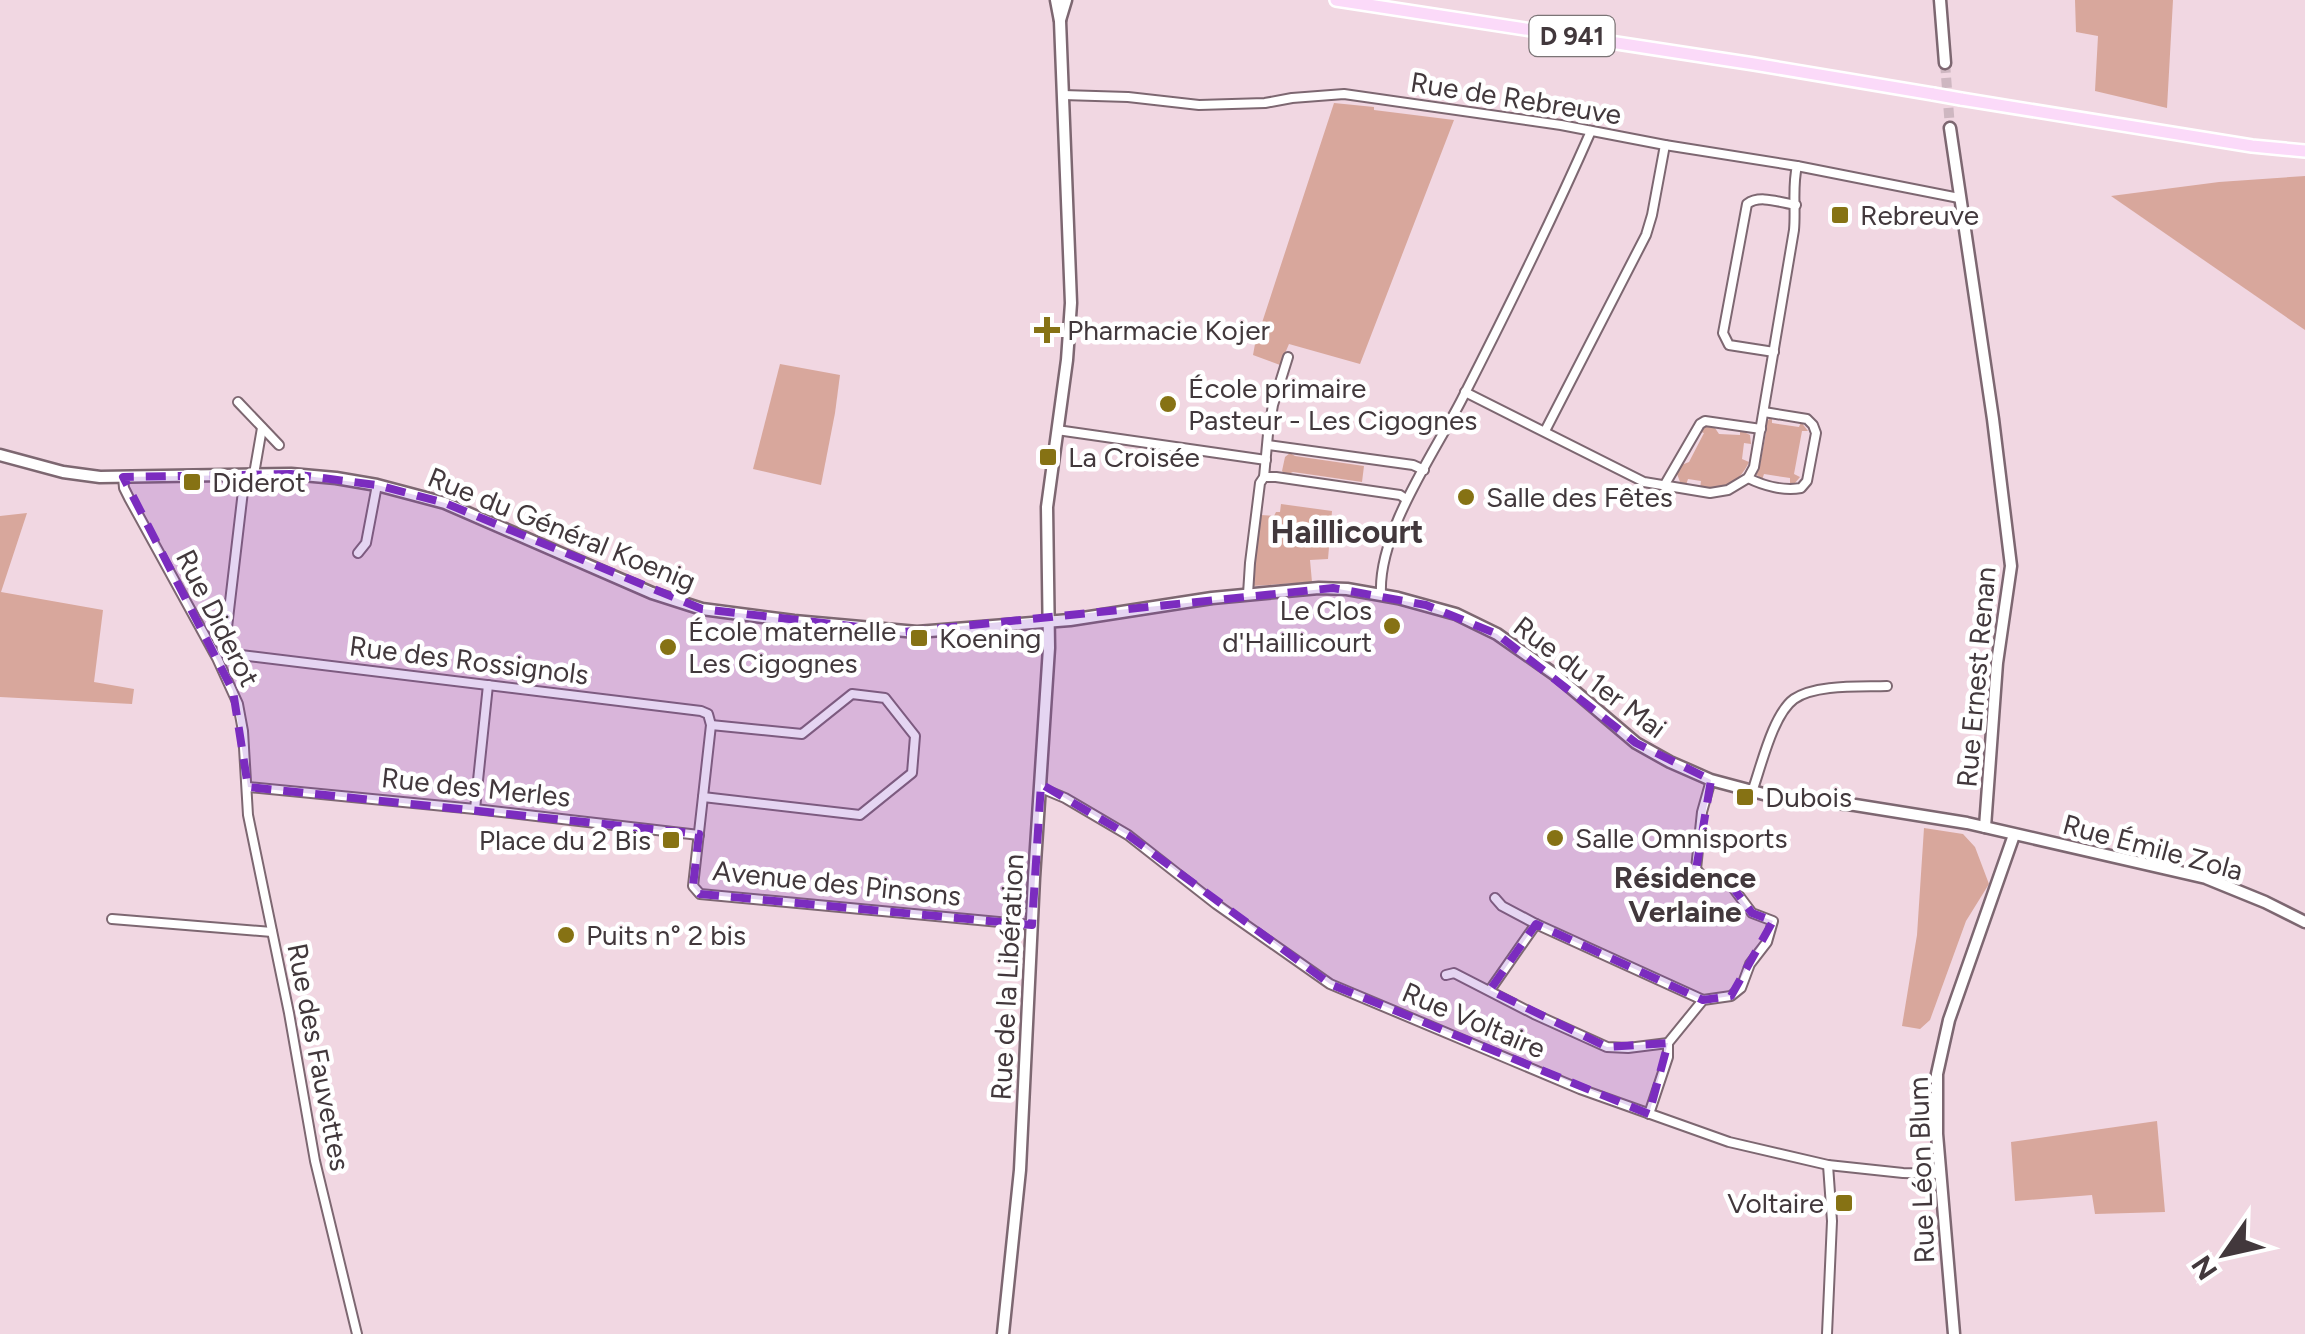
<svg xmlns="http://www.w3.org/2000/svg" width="2305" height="1334" font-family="Figtree,sans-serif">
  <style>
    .green { fill: #d8a79c }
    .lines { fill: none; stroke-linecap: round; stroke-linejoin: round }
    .secondary-tunnel { stroke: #ceb7c1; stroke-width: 10; stroke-dasharray: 10 5; stroke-linecap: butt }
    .street-casing { stroke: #7d6771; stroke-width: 12 }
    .secondary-casing { stroke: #7d6771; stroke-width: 15 }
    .primary-casing { stroke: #fff; stroke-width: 16 }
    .street { stroke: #fff; stroke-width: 8 }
    .secondary { stroke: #fff; stroke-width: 10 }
    .primary { stroke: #fbdaf9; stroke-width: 11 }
    .primary-bridge-casing { stroke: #fff; stroke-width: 16; stroke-linecap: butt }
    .primary-bridge { stroke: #fbdaf9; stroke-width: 11 }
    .marked { fill: #7b2cbf; fill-opacity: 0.2; stroke: #7b2cbf; stroke-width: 8; stroke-dasharray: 20 12; stroke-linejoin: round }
    .poi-dot { fill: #867214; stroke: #fff; stroke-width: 4 }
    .labels { text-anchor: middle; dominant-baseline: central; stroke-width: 9; stroke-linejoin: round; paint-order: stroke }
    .shield { fill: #fff; stroke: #7b7476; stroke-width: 2.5 }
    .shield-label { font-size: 25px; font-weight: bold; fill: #42383c }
    .street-label { font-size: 28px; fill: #42383c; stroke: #fff }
    .poi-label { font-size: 28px; fill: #42383c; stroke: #fff; text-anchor: start }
    .neighbourhood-label { font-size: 30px; font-weight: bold; fill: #42383c; stroke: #fff }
    .quarter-label { font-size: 32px; font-weight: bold; fill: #42383c; stroke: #fff }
  </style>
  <rect width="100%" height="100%" fill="#f1d7e2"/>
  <g class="green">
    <path d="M2075 0H2173L2167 108 2095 91 2098 36 2076 32Z"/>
    <path d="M1334 103 1374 107V110L1454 120 1360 364 1289 344 1280 365 1253 355 1255 344Z"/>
    <path d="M2305 176V330L2111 196 2219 182Z"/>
    <path d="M780 364 840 375 835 413 821 485 753 469Z"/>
    <path d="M1772 416V423L1799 427 1801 422 1808 431H1802L1794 474 1800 477 1795 483 1790 484V478L1764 474 1762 480 1755 473 1759 470 1767 427 1764 425Z"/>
    <path d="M1713 425 1719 434 1740 435V430L1750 435 1751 444 1744 443 1742 459 1749 462C1740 482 1723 492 1700 489L1701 481 1688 479 1686 485 1680 482 1676 471 1679 466 1689 462 1704 433 1698 431 1702 427Z"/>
    <path d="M1290 453 1295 456 1364 466 1362 482 1293 472 1286 475 1282 471 1285 457Z"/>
    <path d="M1281 504 1332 511 1328 559 1310 560 1312 582 1252 586 1261 515 1274 516 1276 512H1280Z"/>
    <path d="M27 513 1 592 103 610 94 682 134 689 132 704 0 697V516Z"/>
    <path d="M1924 828 1963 834 1975 847 1989 884 1966 921 1930 1020 1920 1029 1902 1026 1917 935Z"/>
    <path d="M2157 1121 2165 1212 2095 1214 2092 1195 2015 1201 2011 1142Z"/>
  </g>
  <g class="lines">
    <path class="secondary-tunnel" d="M1945 63 1950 128"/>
    <g class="street-casing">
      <g id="street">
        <path d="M1063 95 1128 97 1199 105 1265 103 1292 98 1344 94 1561 125 1665 145 1797 166 1959 198"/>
        <path d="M1774 352 1729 345 1723 333 1747 204C1760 194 1781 203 1796 205"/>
        <path d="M1465 392 1644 482 1710 493 1728 490 1748 478 1754 467 1794 230C1796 208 1792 187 1797 166"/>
        <path d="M238 402 279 445"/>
        <path d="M1057 430 1266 460"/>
        <path d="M1545 431 1646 235 1652 215 1665 145"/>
        <path d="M1268 445 1413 465 1424 470"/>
        <path d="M254 474 262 428"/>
        <path d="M123 477 124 488 129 498 217 658 238 704 243 731 248 815 289 1013 315 1161 357 1334"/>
        <path d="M1264 477H1276L1400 495 1406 499"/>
        <path d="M1748 478C1764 486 1784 491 1801 488L1807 481 1816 433 1813 425 1807 419 1764 412"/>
        <path d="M1664 486 1700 424 1705 421 1761 429"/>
        <path d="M358 553 366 543 377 485"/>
        <path d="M1248 594 1250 563 1260 483 1264 477 1268 434 1273 405 1288 357"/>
        <path d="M1381 594C1378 532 1434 454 1462 399 1507 311 1551 222 1591 131"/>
        <path d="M224 653 701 711 708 714 711 725 693 886 700 894 1032 925"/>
        <path d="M224 653 243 491"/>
        <path d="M248 787 475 809 699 835"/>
        <path d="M1041 788 1065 798 1128 835 1216 904 1330 984 1580 1089 1729 1142 1828 1165 1903 1173 1940 1174"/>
        <path d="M1752 792C1761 767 1773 714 1794 699 1816 684 1861 687 1887 686"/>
        <path d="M703 797 860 815 912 773 915 736 885 698 852 694 802 734 711 725"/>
        <path d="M475 809 488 685"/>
        <path d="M1495 898 1502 906 1536 924 1703 1000"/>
        <path d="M112 919 272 932"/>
        <path d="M1446 975 1454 973 1534 1014 1607 1047 1628 1048 1668 1043"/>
        <path d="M1490 990 1536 924"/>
        <path d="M1649 1114 1668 1057V1043L1703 1000 1731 996 1741 988 1750 964 1767 942 1773 921 1752 913 1731 885 1704 878 1696 869 1702 812 1711 780"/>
        <path d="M1827 1334 1832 1221 1828 1165"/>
      </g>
    </g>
    <g class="secondary-casing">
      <g id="secondary">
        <path d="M1940 0 1945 63"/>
        <path d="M1060 20 1066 0"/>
        <path d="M1950 128 1993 419 2011 566 1997 663 1985 827"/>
        <path d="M0 455 63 472 100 477 291 474 336 478 377 485 445 503 652 593 702 609 794 621 917 632 1070 620 1212 598 1319 588 1347 589 1398 598 1456 614 1497 634 1557 676 1636 743 1670 762 1711 780 1771 796 1855 805 1967 823 2206 878 2265 902 2305 922"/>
        <path d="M1003 1334 1020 1170 1034 878 1049 648 1047 507 1067 360 1071 303 1060 21 1056 0"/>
        <path d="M1954 1334 1937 1134V1074L1949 1020 2014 835"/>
      </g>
    </g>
    <g class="primary-casing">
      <g id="primary">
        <path d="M1336 0 1754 64 1933 94"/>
        <path d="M1961 99 2252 146 2305 151"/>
      </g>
    </g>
    <use href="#street" class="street"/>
    <use href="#secondary" class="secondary"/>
    <use href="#primary" class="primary"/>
    <g class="primary-bridge-casing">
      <path id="primary-bridge" d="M1933 94 1961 99"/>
    </g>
    <use href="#primary-bridge" class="primary-bridge"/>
  </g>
  <path class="marked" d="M291 474 377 485 445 503 702 609 903 632 1333 588 1426 605 1497 634 1636 743 1711 780 1695 876 1731 885 1752 913 1773 921 1731 996 1703 1000 1536 924 1490 990 1607 1047 1668 1043 1649 1114 1330 984 1128 835 1041 784 1032 925 700 894 693 886 699 834 248 787 233 691 123 477Z"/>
  <g class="poi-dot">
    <rect x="1830" y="205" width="20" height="20" rx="5"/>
    <path d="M1042 315h10v10h10v10h-10v10h-10v-10h-10v-10h10z"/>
    <circle cx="1168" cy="404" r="10"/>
    <rect x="1038" y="447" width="20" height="20" rx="5"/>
    <rect x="182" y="472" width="20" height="20" rx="5"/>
    <circle cx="1466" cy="497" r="10"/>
    <circle cx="1392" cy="626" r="10"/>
    <rect x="909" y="628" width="20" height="20" rx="5"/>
    <circle cx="668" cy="647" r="10"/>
    <rect x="1735" y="787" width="20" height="20" rx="5"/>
    <circle cx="1555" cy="838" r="10"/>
    <rect x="661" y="830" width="20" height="20" rx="5"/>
    <circle cx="566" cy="935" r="10"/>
    <rect x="1834" y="1193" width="20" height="20" rx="5"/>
  </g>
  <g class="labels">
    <rect class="shield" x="1529.5" y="16" width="85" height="40" rx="8"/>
    <g class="shield-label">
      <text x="1572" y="36">D 941</text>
    </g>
    <g class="street-label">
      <text transform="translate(1516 98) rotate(9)">Rue de Rebreuve</text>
      <text transform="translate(562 529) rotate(22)">Rue du Général Koenig</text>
      <text transform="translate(218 618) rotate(63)">Rue Diderot</text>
      <text transform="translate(469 660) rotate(7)">Rue des Rossignols</text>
      <text transform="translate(1590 677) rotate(37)">Rue du 1er Mai</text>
      <text transform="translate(1976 677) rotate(-85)">Rue Ernest Renan</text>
      <text transform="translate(476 787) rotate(6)">Rue des Merles</text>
      <text transform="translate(2153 847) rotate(15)">Rue Émile Zola</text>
      <text transform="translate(837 883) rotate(6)">Avenue des Pinsons</text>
      <text transform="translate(1007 977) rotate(-87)">Rue de la Libération</text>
      <text transform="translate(1474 1020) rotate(23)">Rue Voltaire</text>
      <text transform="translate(319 1057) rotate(79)">Rue des Fauvettes</text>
      <text transform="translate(1921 1170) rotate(-92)">Rue Léon Blum</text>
    </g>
    <g class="poi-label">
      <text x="1860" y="215">Rebreuve</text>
      <text x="1067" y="330">Pharmacie Kojer</text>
      <text x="1188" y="388">École primaire<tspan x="1188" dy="32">Pasteur - Les Cigognes</tspan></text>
      <text x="1068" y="457">La Croisée</text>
      <text x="212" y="482">Diderot</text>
      <text x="1486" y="497">Salle des Fêtes</text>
      <text x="1372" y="610" text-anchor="end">Le Clos<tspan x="1372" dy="32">d'Haillicourt</tspan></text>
      <text x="688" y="631">École maternelle<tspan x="688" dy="32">Les Cigognes</tspan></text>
      <text x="939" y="638">Koening</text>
      <text x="1765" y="797">Dubois</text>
      <text x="1575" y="838">Salle Omnisports</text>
      <text x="651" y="840" text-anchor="end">Place du 2 Bis</text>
      <text x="586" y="935">Puits n° 2 bis</text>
      <text x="1824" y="1203" text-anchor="end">Voltaire</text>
    </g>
    <g class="neighbourhood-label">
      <text x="1685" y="877">Résidence<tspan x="1685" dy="34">Verlaine</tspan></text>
    </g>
    <g class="quarter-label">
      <text x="1347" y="532">Haillicourt</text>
    </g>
  </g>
  <g transform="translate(2225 1254) rotate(236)" stroke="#ffffff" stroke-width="8" paint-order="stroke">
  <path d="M0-8L18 38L0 25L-18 38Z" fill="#42383c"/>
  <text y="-15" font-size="28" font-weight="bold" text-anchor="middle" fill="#42383c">N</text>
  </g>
</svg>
